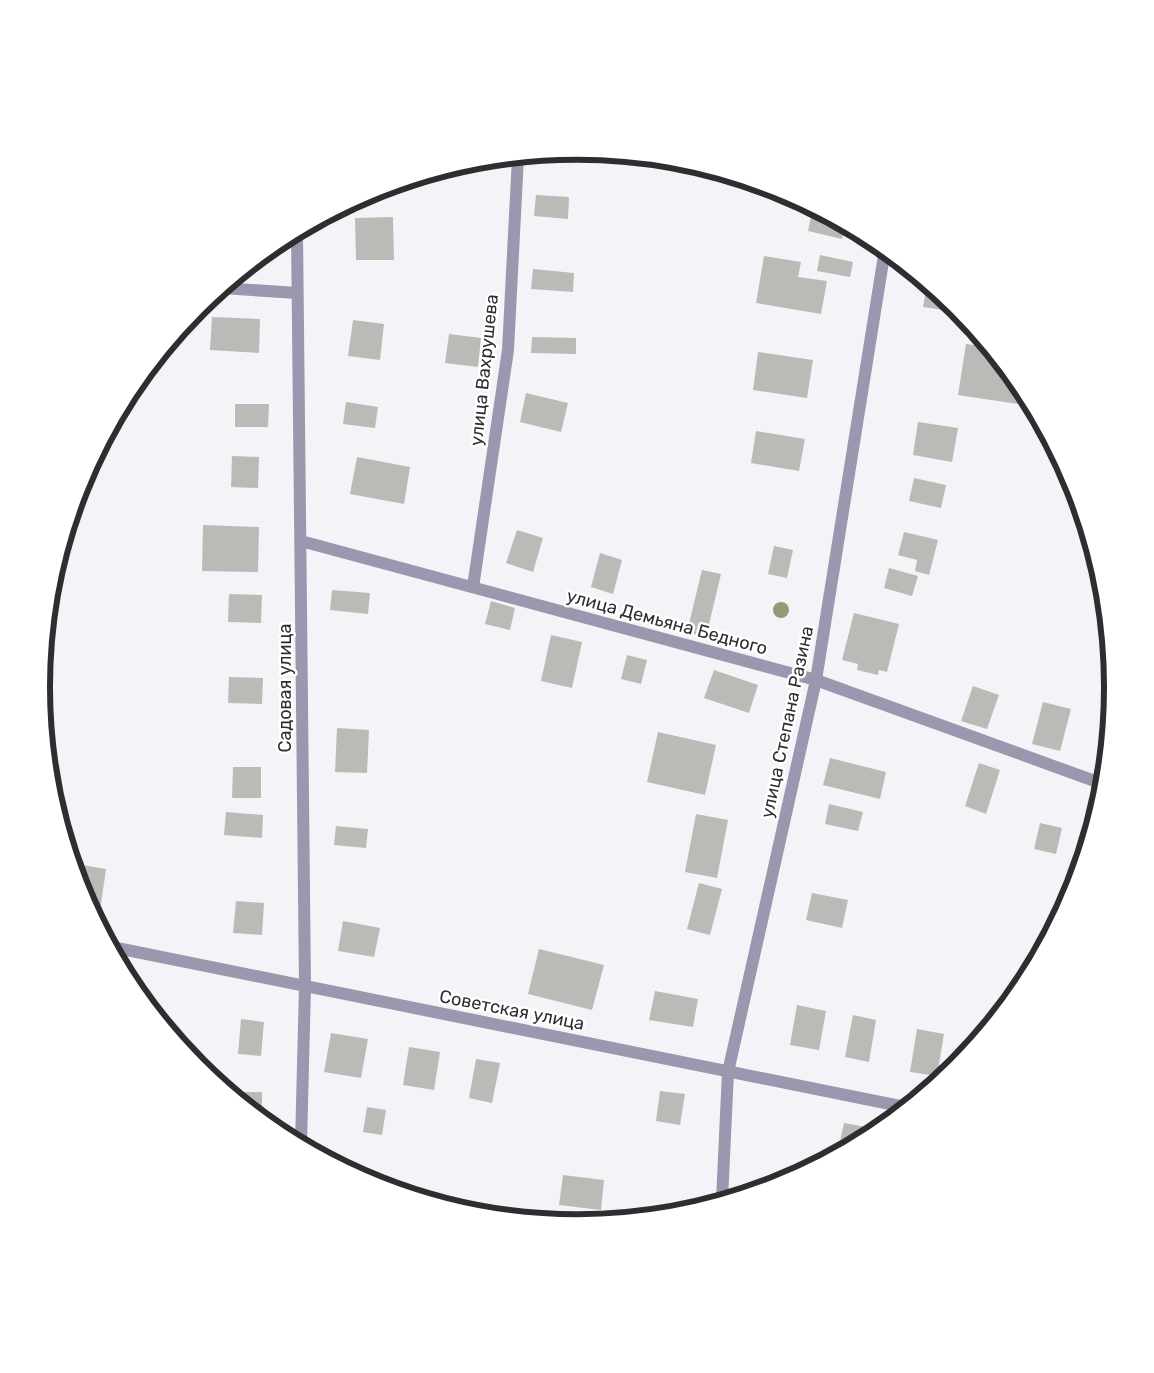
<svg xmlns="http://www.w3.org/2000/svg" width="1154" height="1373" font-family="Rubik,sans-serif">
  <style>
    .building { fill: #bcbab7 }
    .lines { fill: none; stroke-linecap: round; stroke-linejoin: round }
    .minor { stroke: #9c96af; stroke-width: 12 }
    .tree { fill: #969a73 }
    .labels { text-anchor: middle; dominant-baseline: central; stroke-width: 5; stroke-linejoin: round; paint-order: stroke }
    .street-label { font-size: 18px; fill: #2d2e2f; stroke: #fff }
    .rim { fill: none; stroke: #2d2e2f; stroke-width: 6 }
  </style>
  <rect width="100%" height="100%" fill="#f3f4f8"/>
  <g class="building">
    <path d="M383 188 384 193 367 194 372 191Z"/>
    <path d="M536 195 569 197 568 219 534 216Z"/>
    <path d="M813 208 845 225 842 239 808 231Z"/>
    <path d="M393 217 394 260H356L355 218Z"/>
    <path d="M820 255 853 262 850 277 817 271Z"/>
    <path d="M764 256 801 262 798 277 827 281 821 314 756 303Z"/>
    <path d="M533 269 574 273 573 292 531 289Z"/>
    <path d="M927 284 956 308 957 312 923 307Z"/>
    <path d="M212 317 260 319 259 353 210 350Z"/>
    <path d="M353 320 384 324 380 360 348 356Z"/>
    <path d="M449 334 481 338 478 367 445 363Z"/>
    <path d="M532 337 576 338V354L531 353Z"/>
    <path d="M966 344 988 347 1020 386 1018 404 958 395Z"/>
    <path d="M758 352 813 360 807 398 753 390Z"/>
    <path d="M526 393 568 403 561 432 520 422Z"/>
    <path d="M346 402 378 407 375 428 343 424Z"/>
    <path d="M235 404H269L268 427H235Z"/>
    <path d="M918 422 958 428 952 462 913 455Z"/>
    <path d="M756 431 805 439 799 471 751 463Z"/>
    <path d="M232 456 259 457 258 488 231 487Z"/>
    <path d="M357 457 410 467 404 504 350 494Z"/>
    <path d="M914 478 946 485 941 508 909 501Z"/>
    <path d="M203 525 259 527 258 572 202 571Z"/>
    <path d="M517 530 543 538 533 572 506 563Z"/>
    <path d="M904 532 938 540 929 575 915 571 917 560 898 555Z"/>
    <path d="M774 546 793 550 787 578 768 574Z"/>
    <path d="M600 553 622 560 613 594 591 587Z"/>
    <path d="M889 568 918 576 912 596 884 588Z"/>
    <path d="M702 570 721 574 706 637 687 632Z"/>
    <path d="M332 590 370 593 368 614 330 610Z"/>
    <path d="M229 594 262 595 261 623 228 622Z"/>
    <path d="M491 601 515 608 510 630 485 624Z"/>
    <path d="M854 613 899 624 887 672 879 670 878 675 857 670 858 664 842 660Z"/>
    <path d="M551 635 582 642 572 688 541 681Z"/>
    <path d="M627 655 647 660 641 684 621 679Z"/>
    <path d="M714 670 758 685 749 713 704 698Z"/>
    <path d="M229 677 263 678 262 704 228 703Z"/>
    <path d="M973 686 999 695 987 729 961 721Z"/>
    <path d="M1043 702 1071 709 1060 751 1032 744Z"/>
    <path d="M337 728 369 730 367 773 335 772Z"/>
    <path d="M658 732 716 745 705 795 647 782Z"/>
    <path d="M830 758 886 772 880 799 823 785Z"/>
    <path d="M979 763 1000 770 986 814 965 806Z"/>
    <path d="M233 767H261V798H232Z"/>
    <path d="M829 804 863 812 858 831 825 824Z"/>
    <path d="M226 812 263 815 262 838 224 835Z"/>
    <path d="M696 814 728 820 717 878 685 872Z"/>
    <path d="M1040 823 1062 828 1056 854 1034 849Z"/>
    <path d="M336 826 368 829 366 848 334 845Z"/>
    <path d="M82 865 106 869 100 911 92 910 82 891 79 881Z"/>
    <path d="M699 883 722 889 710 935 687 929Z"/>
    <path d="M812 893 848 900 842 928 806 920Z"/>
    <path d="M236 901 264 903 262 935 233 933Z"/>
    <path d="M343 921 380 928 374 957 338 951Z"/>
    <path d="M539 949 604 965 592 1010 528 994Z"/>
    <path d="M655 991 698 999 693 1027 649 1020Z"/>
    <path d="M797 1005 826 1011 819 1050 790 1045Z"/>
    <path d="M853 1015 876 1020 869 1062 845 1057Z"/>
    <path d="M241 1019 264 1022 261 1056 238 1054Z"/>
    <path d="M917 1029 944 1034 937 1076 910 1072Z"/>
    <path d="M331 1033 368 1039 361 1078 324 1072Z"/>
    <path d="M409 1047 440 1052 434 1090 403 1085Z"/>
    <path d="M476 1059 500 1063 492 1103 469 1098Z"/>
    <path d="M212 1067V1077L201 1068Z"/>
    <path d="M660 1091 685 1094 680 1125 656 1121Z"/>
    <path d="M237 1092H262V1118L237 1097Z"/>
    <path d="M367 1107 386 1110 382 1135 363 1132Z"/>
    <path d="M844 1123 866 1127 864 1138 838 1151Z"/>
    <path d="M563 1175 604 1180 601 1210 559 1205Z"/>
    <path d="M763 1182 774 1184 762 1188Z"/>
  </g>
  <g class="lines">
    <g class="minor">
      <path d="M297 232 305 986 301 1144"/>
      <path d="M222 288 297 293"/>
      <path d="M301 541 816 680 1103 784"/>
      <path d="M473 587 508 350 518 157"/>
      <path d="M112 947 905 1107"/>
      <path d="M722 1200 728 1072 816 680 885 249"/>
    </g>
  </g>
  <circle class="tree" cx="781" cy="610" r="8"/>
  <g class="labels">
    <g class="street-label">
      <text transform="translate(484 370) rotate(-84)">улица Вахрушева</text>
      <text transform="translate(667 622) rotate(15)">улица Демьяна Бедного</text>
      <text transform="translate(285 688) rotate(-90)">Садовая улица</text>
      <text transform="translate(787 722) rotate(-78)">улица Степана Разина</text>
      <text transform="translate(512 1010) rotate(11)">Советская улица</text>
    </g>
  </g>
  <path d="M0 0H1154V1373H0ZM50 687a527 527 0 1 1 1054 0a527 527 0 1 1-1054 0Z" fill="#fff" fill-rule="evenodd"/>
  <path class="rim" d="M50 687a527 527 0 1 1 1054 0a527 527 0 1 1-1054 0Z"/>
</svg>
